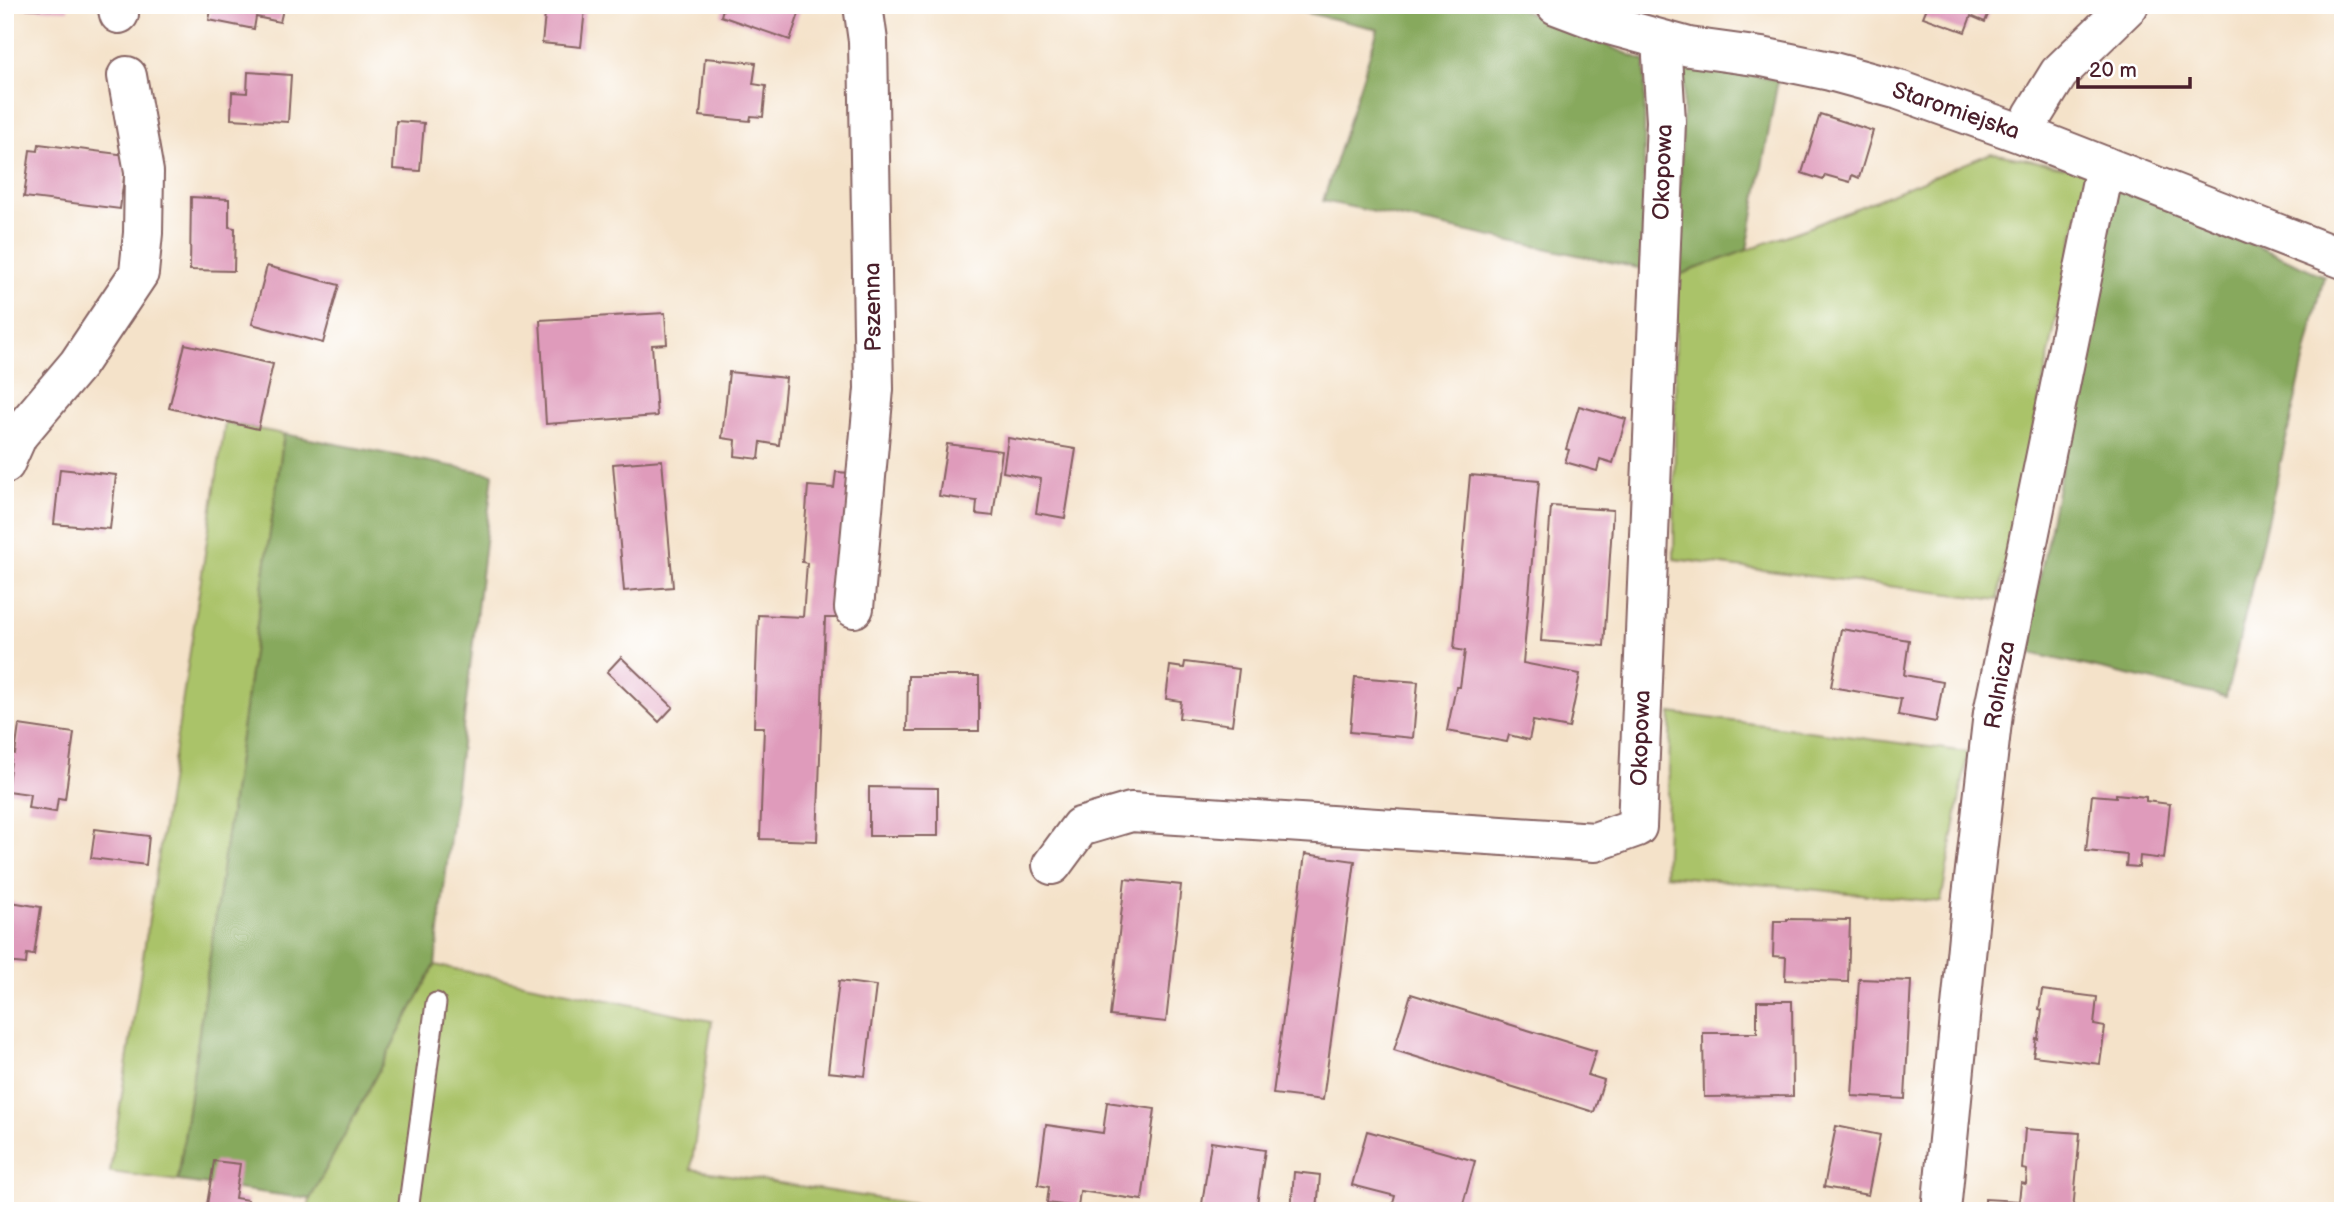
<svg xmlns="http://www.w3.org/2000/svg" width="2348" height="1216" font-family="'Balsamiq Sans',sans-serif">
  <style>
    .green { fill: #aac369; stroke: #7a714a; stroke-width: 2 }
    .forest { fill: #87a95d; stroke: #686444; stroke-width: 2 }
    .building { fill: #df9bbb }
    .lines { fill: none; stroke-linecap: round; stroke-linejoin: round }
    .lane-casing { stroke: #866362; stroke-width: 23 }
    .street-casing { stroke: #866362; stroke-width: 42 }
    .secondary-casing { stroke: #866362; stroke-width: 42 }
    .lane { stroke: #fff; stroke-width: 19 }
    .street { stroke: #fff; stroke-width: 38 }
    .secondary { stroke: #fff; stroke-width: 38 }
    .labels { text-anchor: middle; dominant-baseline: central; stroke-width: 7; stroke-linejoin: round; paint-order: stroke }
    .street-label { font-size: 23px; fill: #4a1f2b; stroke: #fff }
  </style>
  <rect width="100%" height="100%" fill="#fff"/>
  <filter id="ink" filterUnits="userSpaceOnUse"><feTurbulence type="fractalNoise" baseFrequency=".0143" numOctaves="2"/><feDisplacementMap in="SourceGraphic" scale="14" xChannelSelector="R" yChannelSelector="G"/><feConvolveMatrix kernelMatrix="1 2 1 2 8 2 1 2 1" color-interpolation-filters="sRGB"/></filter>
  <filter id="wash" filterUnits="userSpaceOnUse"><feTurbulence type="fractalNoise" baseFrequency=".00686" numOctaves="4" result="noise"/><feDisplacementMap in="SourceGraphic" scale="28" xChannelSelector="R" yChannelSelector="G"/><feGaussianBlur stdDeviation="1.57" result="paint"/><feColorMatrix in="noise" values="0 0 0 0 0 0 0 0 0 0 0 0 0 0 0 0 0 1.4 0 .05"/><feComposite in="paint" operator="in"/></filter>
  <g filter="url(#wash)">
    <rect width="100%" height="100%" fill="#f4e2c9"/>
    <g class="green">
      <path d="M1991 153 2087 171 1998 600 1674 559 1676 276 1810 227Z"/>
      <path d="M225 423 284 434 178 1181 110 1172Z"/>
      <path d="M1671 713 1968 752 1941 902 1665 875Z"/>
      <path d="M435 965 712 1021 691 1169 958 1211H308L310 1199Z"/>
    </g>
    <g class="forest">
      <path d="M1272 5H1509L1645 61 1643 269 1323 201 1378 29Z"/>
      <path d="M1685 63 1778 80 1747 250 1676 276Z"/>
      <path d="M2118 184 2324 276 2226 697 2025 652Z"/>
      <path d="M284 434 493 474 435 965 310 1199 178 1181Z"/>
    </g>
    <g id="blocks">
      <g class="building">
        <path d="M14 5H68V10L14 8Z"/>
        <path d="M212 5H284L280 22 256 17 254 29 209 20Z"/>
        <path d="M546 5 585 9 581 47 542 43Z"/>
        <path d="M724 5H802L790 40 721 16Z"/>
        <path d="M1928 5H1992L1985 22 1971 16 1965 32 1923 17Z"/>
        <path d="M705 58 756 63 753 84 766 86 763 117 751 116 750 121 700 116Z"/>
        <path d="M248 72 291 75 288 122 231 119 232 92 247 93Z"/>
        <path d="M1820 114 1873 131 1859 178 1852 175 1850 182 1825 175 1823 180 1802 173Z"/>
        <path d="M396 121 424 123 420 171 393 169Z"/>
        <path d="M39 144 127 155 120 209 24 197 30 150 38 151Z"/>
        <path d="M191 197 229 199V227L235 228 234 271 190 270Z"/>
        <path d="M267 266 339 285 323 343 252 324Z"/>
        <path d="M665 313 667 344 652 345 657 416 546 424 540 320Z"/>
        <path d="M185 344 273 364 258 429 169 408Z"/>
        <path d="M729 372 786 378 779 445 761 442 759 459 735 456 736 440 722 438Z"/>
        <path d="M1579 406 1626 419 1613 463 1600 459 1597 471 1565 462 1569 450 1566 449Z"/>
        <path d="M1008 438 1076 449 1065 518 1036 513 1041 479 1003 472Z"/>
        <path d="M947 444 1002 451 993 516 976 514 977 501 939 496Z"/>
        <path d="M662 460 673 587 624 591 613 464Z"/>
        <path d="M60 469 116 475 110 529 54 524Z"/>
        <path d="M836 472 850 473 839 618H825L817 841 760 839 764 727H754L758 615 803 617 807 563 802 562 808 486 834 488Z"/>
        <path d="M1470 475 1539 481 1523 663 1580 674 1569 728 1533 721 1529 740 1509 735 1507 742 1447 731 1456 687H1460L1465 651 1454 649Z"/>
        <path d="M1551 506 1613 510 1604 646 1541 641Z"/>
        <path d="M1841 629 1909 640 1904 675 1943 682 1936 722 1898 715 1901 699 1831 687Z"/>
        <path d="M621 657 673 707 659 722 607 672Z"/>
        <path d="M1185 662 1239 669 1232 725 1179 718 1181 701 1166 699 1170 666 1184 668Z"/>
        <path d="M908 676H979V731H907Z"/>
        <path d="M1355 677 1418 682 1413 738 1350 732Z"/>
        <path d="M19 725 74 733 65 799 58 798 56 812 28 808 30 794 7 791 12 753 15 754Z"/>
        <path d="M869 787 938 788V836H869Z"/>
        <path d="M2116 794 2146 797V801L2170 804 2164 859 2140 856 2139 867 2126 866 2127 855 2086 851 2092 795 2116 797Z"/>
        <path d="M95 829 149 836 146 865 91 858Z"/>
        <path d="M1305 854 1355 861 1323 1100 1273 1094Z"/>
        <path d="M1125 879 1181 885 1166 1022 1110 1016Z"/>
        <path d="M5 901 41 907 34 955 27 954 26 964 5 962Z"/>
        <path d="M1787 919 1850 920 1848 982 1785 980 1786 957 1773 956 1774 921H1787Z"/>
        <path d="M1859 979 1911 981 1905 1099 1852 1096Z"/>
        <path d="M839 981 876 986 865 1076 828 1072Z"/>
        <path d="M2042 990 2097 997 2094 1025 2105 1027 2100 1064 2033 1056 2036 1038 2038 1039 2042 1010 2039 1009Z"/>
        <path d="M1411 994 1596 1051 1588 1075 1604 1080 1594 1112 1394 1050Z"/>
        <path d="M1757 1001H1792L1793 1096 1704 1097 1703 1033H1757Z"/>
        <path d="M1107 1102 1155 1109 1142 1200 1080 1191 1078 1207 1047 1203 1049 1187 1038 1185 1046 1125 1103 1133Z"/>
        <path d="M1836 1126 1880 1135 1868 1195 1824 1187Z"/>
        <path d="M2025 1129 2080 1133 2073 1211H1985V1199L2019 1201 2021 1183 2026 1184 2027 1170 2022 1169Z"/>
        <path d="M1367 1131 1475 1161 1461 1211H1391L1395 1196 1352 1185Z"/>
        <path d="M1211 1142 1265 1150 1256 1211H1201Z"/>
        <path d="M214 1161 240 1164 235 1198 248 1200 246 1211H206Z"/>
        <path d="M1294 1172 1320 1175 1317 1211H1291Z"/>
      </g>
    </g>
  </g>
  <g filter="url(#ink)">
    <use href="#blocks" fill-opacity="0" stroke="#866362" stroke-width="2"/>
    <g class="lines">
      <g class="lane-casing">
        <path id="lane" d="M408 1211 436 1003"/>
      </g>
      <g class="street-casing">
        <g id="street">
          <path d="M117 5 119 14"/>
          <path d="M2025 135 2033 115 2059 73 2129 5"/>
          <path d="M5 464 18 435 78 364 139 273 143 233 144 172 127 76"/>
          <path d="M854 608 874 389 868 41 863 5"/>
          <path d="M1052 865 1080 827 1131 812 1595 842 1637 827 1666 121 1661 40"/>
          <path d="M1941 1211 1971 905 1993 713 2105 166"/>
        </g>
      </g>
      <g class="secondary-casing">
        <path id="secondary" d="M1556 5 1609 25 1689 47 1762 57 1830 71 1899 90 2025 135 2343 259"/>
      </g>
      <use href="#lane" class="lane"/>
      <use href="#street" class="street"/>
      <use href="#secondary" class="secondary"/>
    </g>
  </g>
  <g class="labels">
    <g class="street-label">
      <text transform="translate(1956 111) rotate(19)">Staromiejska</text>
      <text transform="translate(1663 172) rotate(-88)">Okopowa</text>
      <text transform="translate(873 307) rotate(-91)">Pszenna</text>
      <text transform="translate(2000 685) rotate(-80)">Rolnicza</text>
      <text transform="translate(1641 738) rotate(-88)">Okopowa</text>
    </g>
  </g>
  <rect width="2348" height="1216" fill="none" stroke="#fff" stroke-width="28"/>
  <path d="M2078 77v10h112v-10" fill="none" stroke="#4a1f2b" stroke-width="3.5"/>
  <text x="2089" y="77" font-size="21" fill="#4a1f2b" stroke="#ffffff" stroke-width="5" paint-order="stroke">20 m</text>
</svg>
